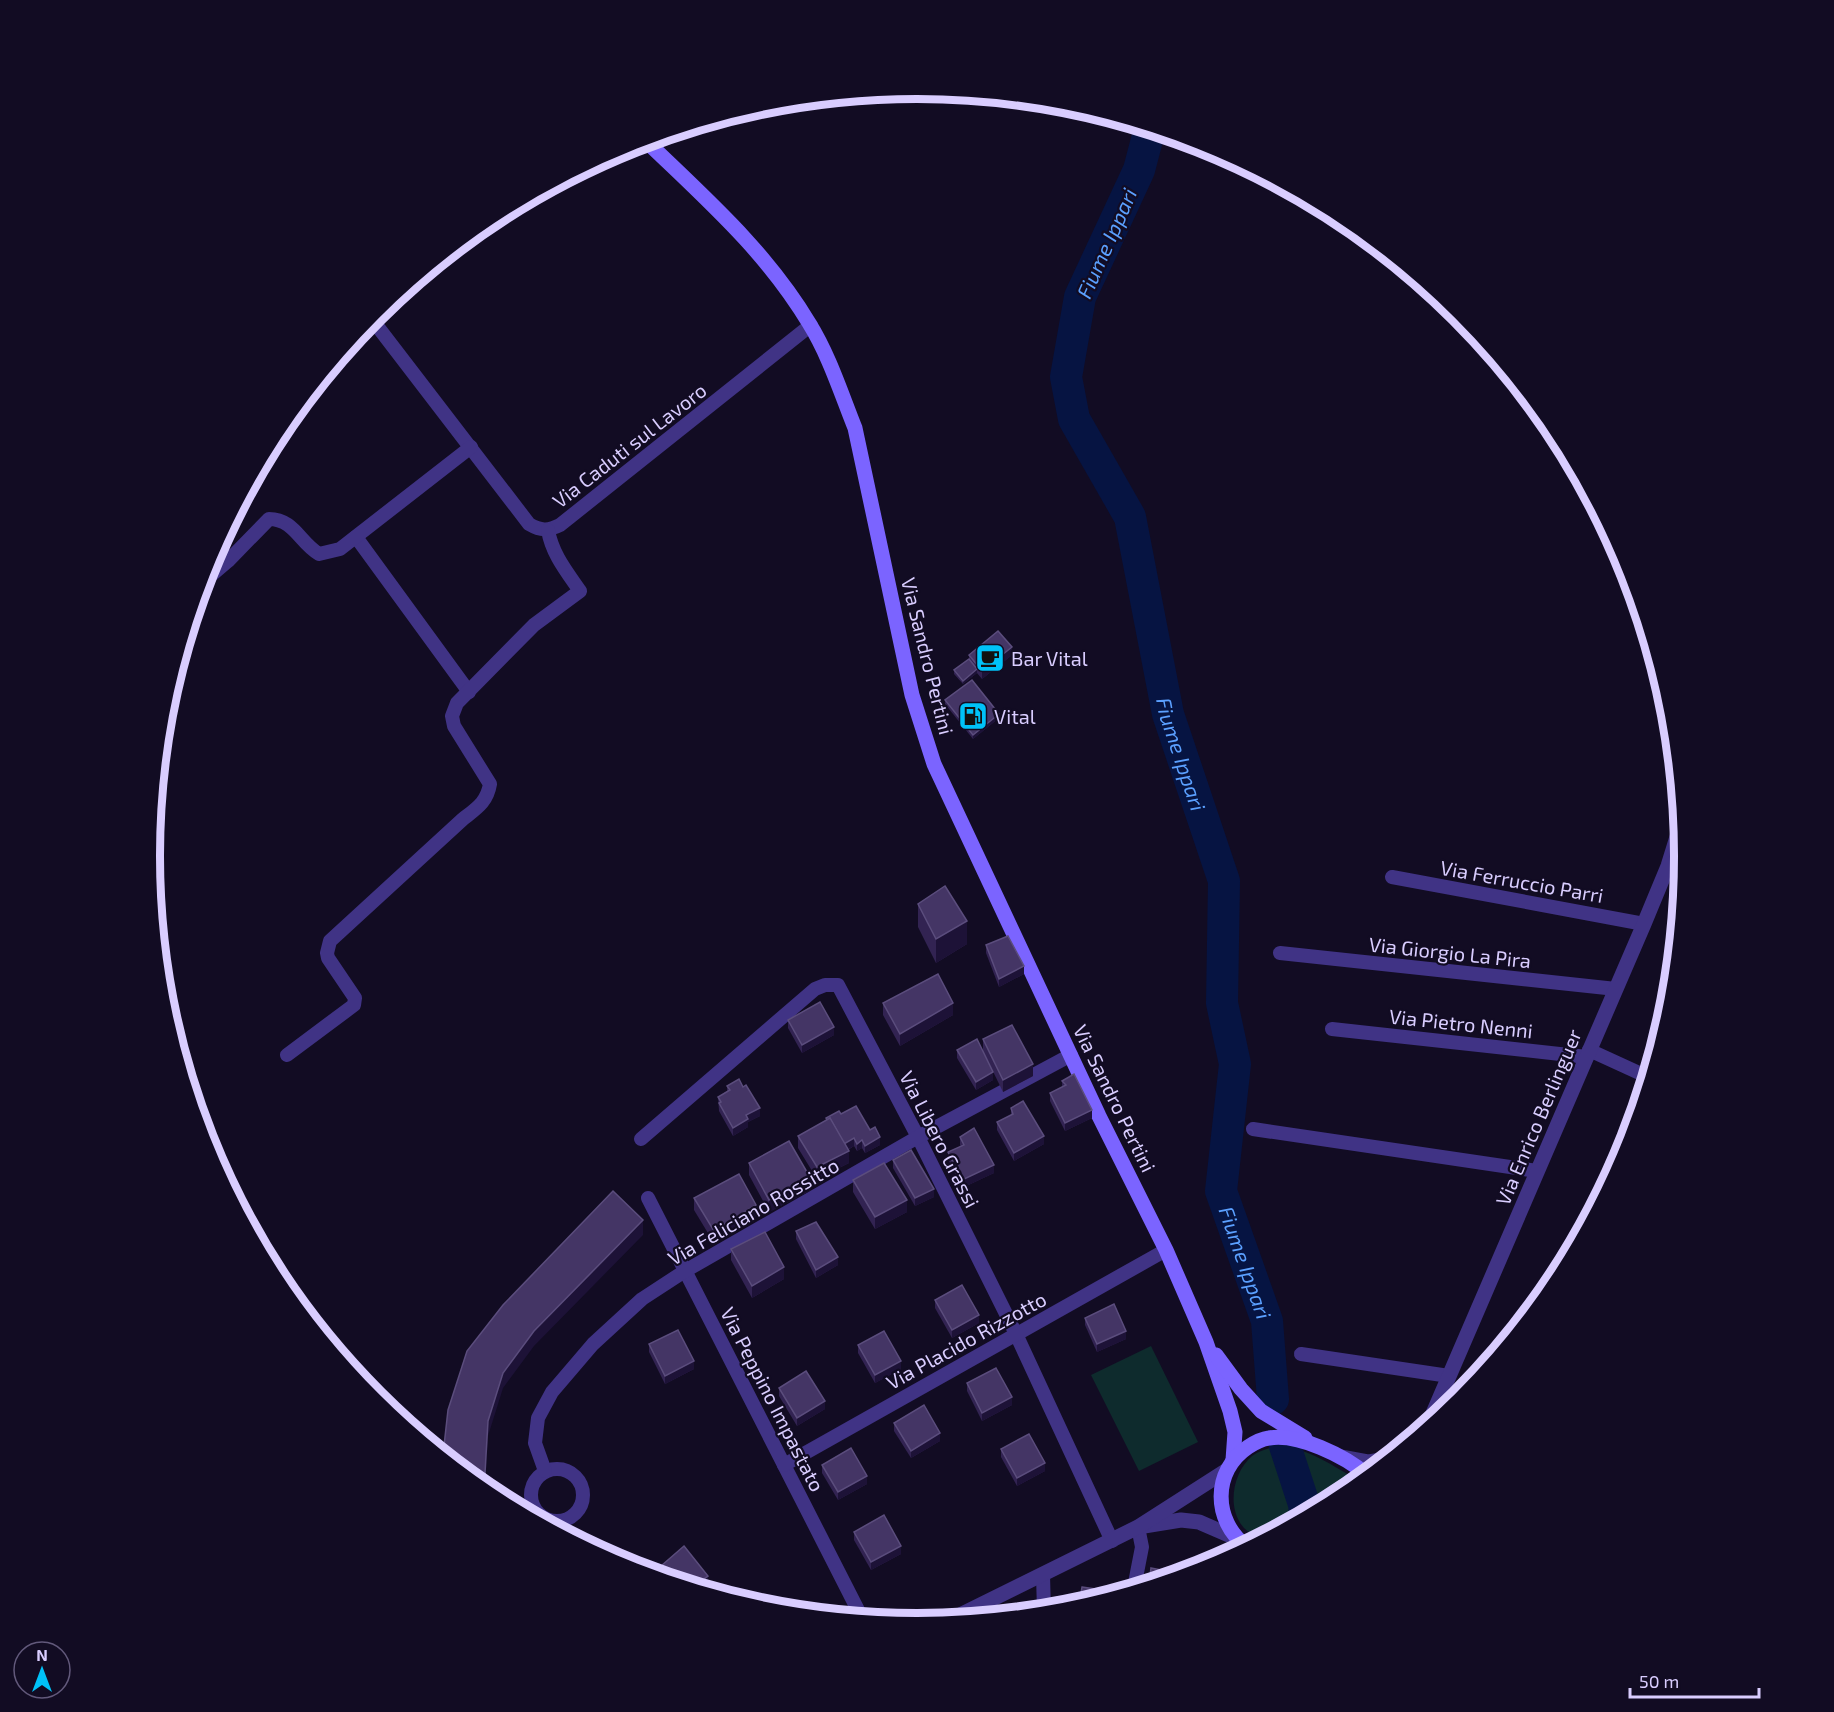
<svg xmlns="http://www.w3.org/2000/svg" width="1834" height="1712" font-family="'Exo 2',sans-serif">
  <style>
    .green { fill: #0e2b2d }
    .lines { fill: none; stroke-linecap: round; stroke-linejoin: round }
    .river { stroke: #061442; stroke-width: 32 }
    .minor { stroke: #403385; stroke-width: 14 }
    .tertiary { stroke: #403385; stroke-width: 15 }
    .secondary { stroke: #7b64ff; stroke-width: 15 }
    .wall { fill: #322352 }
    .shaded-wall { fill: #1d1237 }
    .building { fill: #443565; stroke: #5b4d7d; stroke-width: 1.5 }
    .labels { text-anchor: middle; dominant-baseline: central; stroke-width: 4.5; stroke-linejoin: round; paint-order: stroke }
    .street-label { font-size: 20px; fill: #d9cdff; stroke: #120c23 }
    .poi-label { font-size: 20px; fill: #d9cdff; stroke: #120c23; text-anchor: start }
    .water-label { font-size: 21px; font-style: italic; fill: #5ba0ff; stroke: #120c23 }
    .rim { fill: none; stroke: #d9cdff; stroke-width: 8 }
  </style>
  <rect width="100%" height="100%" fill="#120c23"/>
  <g class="green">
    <path d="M1151 1346 1198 1442 1139 1471 1091 1375Z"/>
    <path d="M1278 1446C1309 1448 1333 1466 1359 1481L1343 1494 1259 1539C1255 1536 1248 1532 1244 1528 1226 1508 1233 1472 1252 1456 1260 1450 1269 1448 1278 1446Z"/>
  </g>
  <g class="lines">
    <g class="river">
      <path id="s1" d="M1150 128 1139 170 1080 297 1066 377 1074 419 1130 517 1168 714 1224 881 1222 1003 1235 1064 1221 1191 1267 1321 1273 1399"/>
      <path d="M1285 1446 1304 1504 1305 1515"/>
    </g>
    <g class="minor">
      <path d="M371 318 529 524C541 531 548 531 560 525L811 325"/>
      <path d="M356 537 469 692"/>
      <path d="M201 584 228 561 269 519C294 519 300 543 319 554L340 549 471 447"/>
      <path d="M1392 877 1644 924"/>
      <path d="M1280 953 1616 989"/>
      <path d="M1332 1029 1587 1057"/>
      <path d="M1589 1050 1648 1077"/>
      <path d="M287 1055 354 1005 355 998 328 958 327 953 330 941 463 819C477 808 487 802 490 784L454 726 452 716 457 703 534 625 580 591C567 572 552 554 548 530"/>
      <path d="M1253 1129 1537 1171"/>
      <path d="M641 1139 815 989 825 985H838L918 1137 1016 1334 1112 1541"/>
      <path d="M648 1198 862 1618"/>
      <path d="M1301 1354 1449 1376"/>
      <path d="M784 1465 1166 1250"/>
      <circle cx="557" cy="1495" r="26"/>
      <path d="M545 1471 535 1443 538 1418 552 1392 593 1344 642 1299 685 1271 918 1137 1071 1055"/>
      <path d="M1043 1575 1044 1611"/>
      <path d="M1134 1588 1142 1547 1138 1527"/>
    </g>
    <g class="tertiary">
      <path d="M1428 1425 1644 924 1668 866 1681 824"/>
      <path d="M1342 1457 1369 1462 1386 1459"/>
      <path d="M1144 1526 1181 1520 1199 1522 1236 1538"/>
      <path d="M950 1620 1138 1527 1227 1470"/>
    </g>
    <g class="secondary">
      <path d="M645 140C706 199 765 250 809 323 829 355 841 393 855 428L912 695 934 764 1099 1116 1166 1250 1206 1342 1230 1411 1235 1432 1233 1460"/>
      <path d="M1216 1355 1241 1389 1261 1411 1305 1438"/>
      <path d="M1246 1546C1213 1521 1212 1471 1248 1447 1254 1443 1261 1439 1269 1438 1298 1433 1345 1456 1367 1475"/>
    </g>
  </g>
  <g class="wall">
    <path d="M969 655H1012L982 679 977 673 963 684 954 674V670L969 659Z"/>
    <path d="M945 700 999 718 973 739 945 704Z"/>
    <path d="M918 904 967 944 936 963 918 927Z"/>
    <path d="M986 945 1024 974 999 987 986 953Z"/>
    <path d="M883 1003 953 1015 900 1046 883 1015Z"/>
    <path d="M788 1020 834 1035 802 1053 788 1028Z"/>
    <path d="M983 1039 1033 1076 1003 1092 983 1051Z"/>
    <path d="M957 1050 993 1080 976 1090 957 1058Z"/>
    <path d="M1074 1074 1092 1118 1065 1131 1050 1101V1093L1062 1087V1081Z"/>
    <path d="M727 1086 760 1116 748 1122V1127L733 1136 719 1111 718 1097 727 1091Z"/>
    <path d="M1011 1108 1044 1144 1014 1161 997 1130V1122L1011 1115Z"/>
    <path d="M841 1114 870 1130 880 1145 865 1153 862 1148 857 1151 854 1146 848 1150 849 1163 817 1179 798 1148V1136L826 1120V1118Z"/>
    <path d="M960 1137 994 1173 962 1188 948 1159V1152L961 1146 960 1145Z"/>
    <path d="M893 1160 934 1197 915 1206 893 1168Z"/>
    <path d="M749 1163 811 1190 769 1212 749 1175Z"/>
    <path d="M853 1180 907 1212 875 1229 853 1192Z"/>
    <path d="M694 1198 756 1217 714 1243 694 1210Z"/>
    <path d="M796 1231 838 1265 816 1278 796 1239Z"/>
    <path d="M731 1249 784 1279 752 1298 731 1260Z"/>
    <path d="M935 1300 979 1323 952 1338 935 1308Z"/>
    <path d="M1085 1318 1126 1339 1097 1352 1085 1325Z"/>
    <path d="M649 1344 694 1369 665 1384 649 1352Z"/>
    <path d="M858 1345 901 1369 875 1383 858 1353Z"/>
    <path d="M967 1383 1012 1405 982 1421 967 1391Z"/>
    <path d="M779 1388 825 1409 797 1426 779 1396Z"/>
    <path d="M894 1423 940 1441 911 1458 894 1431Z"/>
    <path d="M1001 1449 1045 1471 1017 1486 1001 1457Z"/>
    <path d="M822 1465 867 1484 838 1500 822 1473Z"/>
    <path d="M854 1532 901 1554 871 1570 854 1540Z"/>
    <path d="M661 1566 708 1588 705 1590 661 1576Z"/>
  </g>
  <g class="shaded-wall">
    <path d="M1012 647V655L982 679V671Z"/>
    <path d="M977 669V673L963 684V681Z"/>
    <path d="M999 714V718L973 739V735Z"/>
    <path d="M967 921V944L936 963V939Z"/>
    <path d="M1024 966V974L999 987V979Z"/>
    <path d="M953 1003V1015L900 1046V1034Z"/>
    <path d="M834 1027V1035L802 1053V1045Z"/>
    <path d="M1033 1064V1076L1003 1092V1080Z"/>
    <path d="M993 1072V1080L976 1090V1082Z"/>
    <path d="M760 1108V1116L748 1122V1127L733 1136V1128L746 1115Z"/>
    <path d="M1092 1110V1118L1065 1131V1123Z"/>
    <path d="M1044 1136V1144L1014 1161V1153Z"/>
    <path d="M880 1137V1145L865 1153V1146Z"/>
    <path d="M854 1138V1146L843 1152V1144Z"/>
    <path d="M862 1140V1148L857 1151V1144Z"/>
    <path d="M849 1151V1163L817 1179V1167Z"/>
    <path d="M994 1165V1173L962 1188V1180Z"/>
    <path d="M811 1179V1190L769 1212V1200Z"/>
    <path d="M934 1189V1197L915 1206V1198Z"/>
    <path d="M907 1200V1212L875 1229V1217Z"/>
    <path d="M756 1205V1217L714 1243V1231Z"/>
    <path d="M643 1220V1235L534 1346 503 1388 488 1436 485 1489 488 1421 503 1373 534 1331Z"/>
    <path d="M838 1257V1265L816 1278V1270Z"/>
    <path d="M784 1267V1279L752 1298V1286Z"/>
    <path d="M979 1315V1323L952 1338V1330Z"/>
    <path d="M1126 1331V1339L1097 1352V1344Z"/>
    <path d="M694 1361V1369L665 1384V1376Z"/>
    <path d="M901 1361V1369L875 1383V1375Z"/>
    <path d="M1012 1397V1405L982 1421V1413Z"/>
    <path d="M825 1401V1409L797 1426V1418Z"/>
    <path d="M940 1433V1441L911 1458V1451Z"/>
    <path d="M1045 1463V1471L1017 1486V1478Z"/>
    <path d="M867 1476V1484L838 1500V1492Z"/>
    <path d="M901 1546V1554L871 1570V1562Z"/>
    <path d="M708 1576V1588L705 1590 694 1586Z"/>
  </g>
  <g class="building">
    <path d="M998 631 1012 647 982 671 969 655Z"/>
    <path d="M969 659 977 669 963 681 954 670Z"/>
    <path d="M972 680 999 714 973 735 945 700Z"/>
    <path d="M945 886 967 921 936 939 918 904Z"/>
    <path d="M1008 936 1024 966 999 979 986 945Z"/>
    <path d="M938 974 953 1003 900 1034 883 1003Z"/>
    <path d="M820 1002 834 1027 802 1045 788 1020Z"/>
    <path d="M1012 1025 1033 1064 1003 1080 983 1039Z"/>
    <path d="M977 1039 993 1072 976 1082 957 1050Z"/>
    <path d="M1074 1074 1092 1110 1065 1123 1050 1093 1066 1085 1062 1081Z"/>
    <path d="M739 1079 743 1087 746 1085 760 1108 746 1115 748 1119 733 1128 719 1103 721 1102 718 1097 730 1090 727 1086Z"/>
    <path d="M1023 1101 1044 1136 1014 1153 997 1122 1013 1114 1011 1108Z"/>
    <path d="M856 1106 870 1130 875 1127 880 1137 865 1146 862 1140 857 1144 854 1138 844 1144 830 1118 827 1120 826 1118 839 1111 841 1114Z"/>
    <path d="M830 1118 849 1151 817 1167 798 1136Z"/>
    <path d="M974 1128 994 1165 962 1180 948 1152 964 1145 960 1137Z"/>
    <path d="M789 1141 811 1179 769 1200 749 1163Z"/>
    <path d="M911 1150 934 1189 915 1198 893 1160Z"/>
    <path d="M884 1163 907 1200 875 1217 853 1180Z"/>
    <path d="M739 1174 756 1205 714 1231 694 1198Z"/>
    <path d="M613 1191 643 1220 534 1331 503 1373 488 1421 485 1473 490 1494 443 1455 448 1410 467 1351 503 1305Z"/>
    <path d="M816 1222 838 1257 816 1270 796 1231Z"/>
    <path d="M765 1232 784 1267 752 1286 731 1249Z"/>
    <path d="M962 1285 979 1315 952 1330 935 1300Z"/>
    <path d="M1114 1304 1126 1331 1097 1344 1085 1318Z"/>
    <path d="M678 1330 694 1361 665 1376 649 1344Z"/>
    <path d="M884 1331 901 1361 875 1375 858 1345Z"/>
    <path d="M996 1368 1012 1397 982 1413 967 1383Z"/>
    <path d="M806 1371 825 1401 797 1418 779 1388Z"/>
    <path d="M924 1405 940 1433 911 1451 894 1423Z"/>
    <path d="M1029 1434 1045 1463 1017 1478 1001 1449Z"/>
    <path d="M851 1448 867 1476 838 1492 822 1465Z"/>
    <path d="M884 1515 901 1546 871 1562 854 1532Z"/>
    <path d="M684 1546 708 1576 694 1586 673 1580 661 1566Z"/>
    <path d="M1151 1568 1182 1574 1149 1584Z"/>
    <path d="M1082 1587 1116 1592V1594L1079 1605Z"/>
  </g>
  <defs>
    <g id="cafe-square" transform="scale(1.5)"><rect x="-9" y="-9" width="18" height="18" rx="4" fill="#00c2f8" stroke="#120c23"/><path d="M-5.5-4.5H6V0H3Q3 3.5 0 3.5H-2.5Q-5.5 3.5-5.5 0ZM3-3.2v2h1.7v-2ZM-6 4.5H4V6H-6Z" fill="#111"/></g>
    <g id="fuel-square" transform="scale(1.5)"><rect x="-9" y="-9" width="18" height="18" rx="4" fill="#00c2f8" stroke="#120c23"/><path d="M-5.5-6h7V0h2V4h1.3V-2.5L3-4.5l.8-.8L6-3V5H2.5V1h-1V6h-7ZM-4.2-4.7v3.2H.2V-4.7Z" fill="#111"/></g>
  </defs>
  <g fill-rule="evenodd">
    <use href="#cafe-square" x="990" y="658"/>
    <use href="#fuel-square" x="973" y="716"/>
  </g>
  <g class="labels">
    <g class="street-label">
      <text transform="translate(629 445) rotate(-38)">Via Caduti sul Lavoro</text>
      <text transform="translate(928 656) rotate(76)">Via Sandro Pertini</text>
      <text transform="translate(1522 881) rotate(10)">Via Ferruccio Parri</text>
      <text transform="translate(1450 952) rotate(6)">Via Giorgio La Pira</text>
      <text transform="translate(1461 1023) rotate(6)">Via Pietro Nenni</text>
      <text transform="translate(1115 1098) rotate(64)">Via Sandro Pertini</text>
      <text transform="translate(1538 1117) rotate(-67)">Via Enrico Berlinguer</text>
      <text transform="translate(940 1139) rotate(63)">Via Libero Grassi</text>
      <text transform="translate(753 1211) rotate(-30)">Via Feliciano Rossitto</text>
      <text transform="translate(966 1340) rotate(-29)">Via Placido Rizzotto</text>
      <text transform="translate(773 1399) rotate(63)">Via Peppino Impastato</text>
    </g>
    <g class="poi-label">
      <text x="1011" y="658">Bar Vital</text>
      <text x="994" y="716">Vital</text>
    </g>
    <g class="water-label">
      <text transform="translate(1106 243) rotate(-66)">Fiume Ippari</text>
      <text stroke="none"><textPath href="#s1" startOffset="663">Fiume Ippari</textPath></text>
      <text stroke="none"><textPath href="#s1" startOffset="1185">Fiume Ippari</textPath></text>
    </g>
  </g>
  <path d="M0 0H1834V1712H0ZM160 856a757 757 0 1 1 1514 0a757 757 0 1 1-1514 0Z" fill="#120c23" fill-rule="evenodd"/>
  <path class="rim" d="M160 856a757 757 0 1 1 1514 0a757 757 0 1 1-1514 0Z"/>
  <g transform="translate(42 1670)"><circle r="28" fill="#120c23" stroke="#62597b" stroke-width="1.5"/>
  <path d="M0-4.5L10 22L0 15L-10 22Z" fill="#00c2f8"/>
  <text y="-9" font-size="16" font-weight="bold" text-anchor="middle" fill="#d9cdff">N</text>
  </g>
  <path d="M1630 1688v9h129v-9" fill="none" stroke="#d9cdff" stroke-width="3"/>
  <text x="1639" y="1688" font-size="18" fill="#d9cdff" stroke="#120c23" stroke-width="4.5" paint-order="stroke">50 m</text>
</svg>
